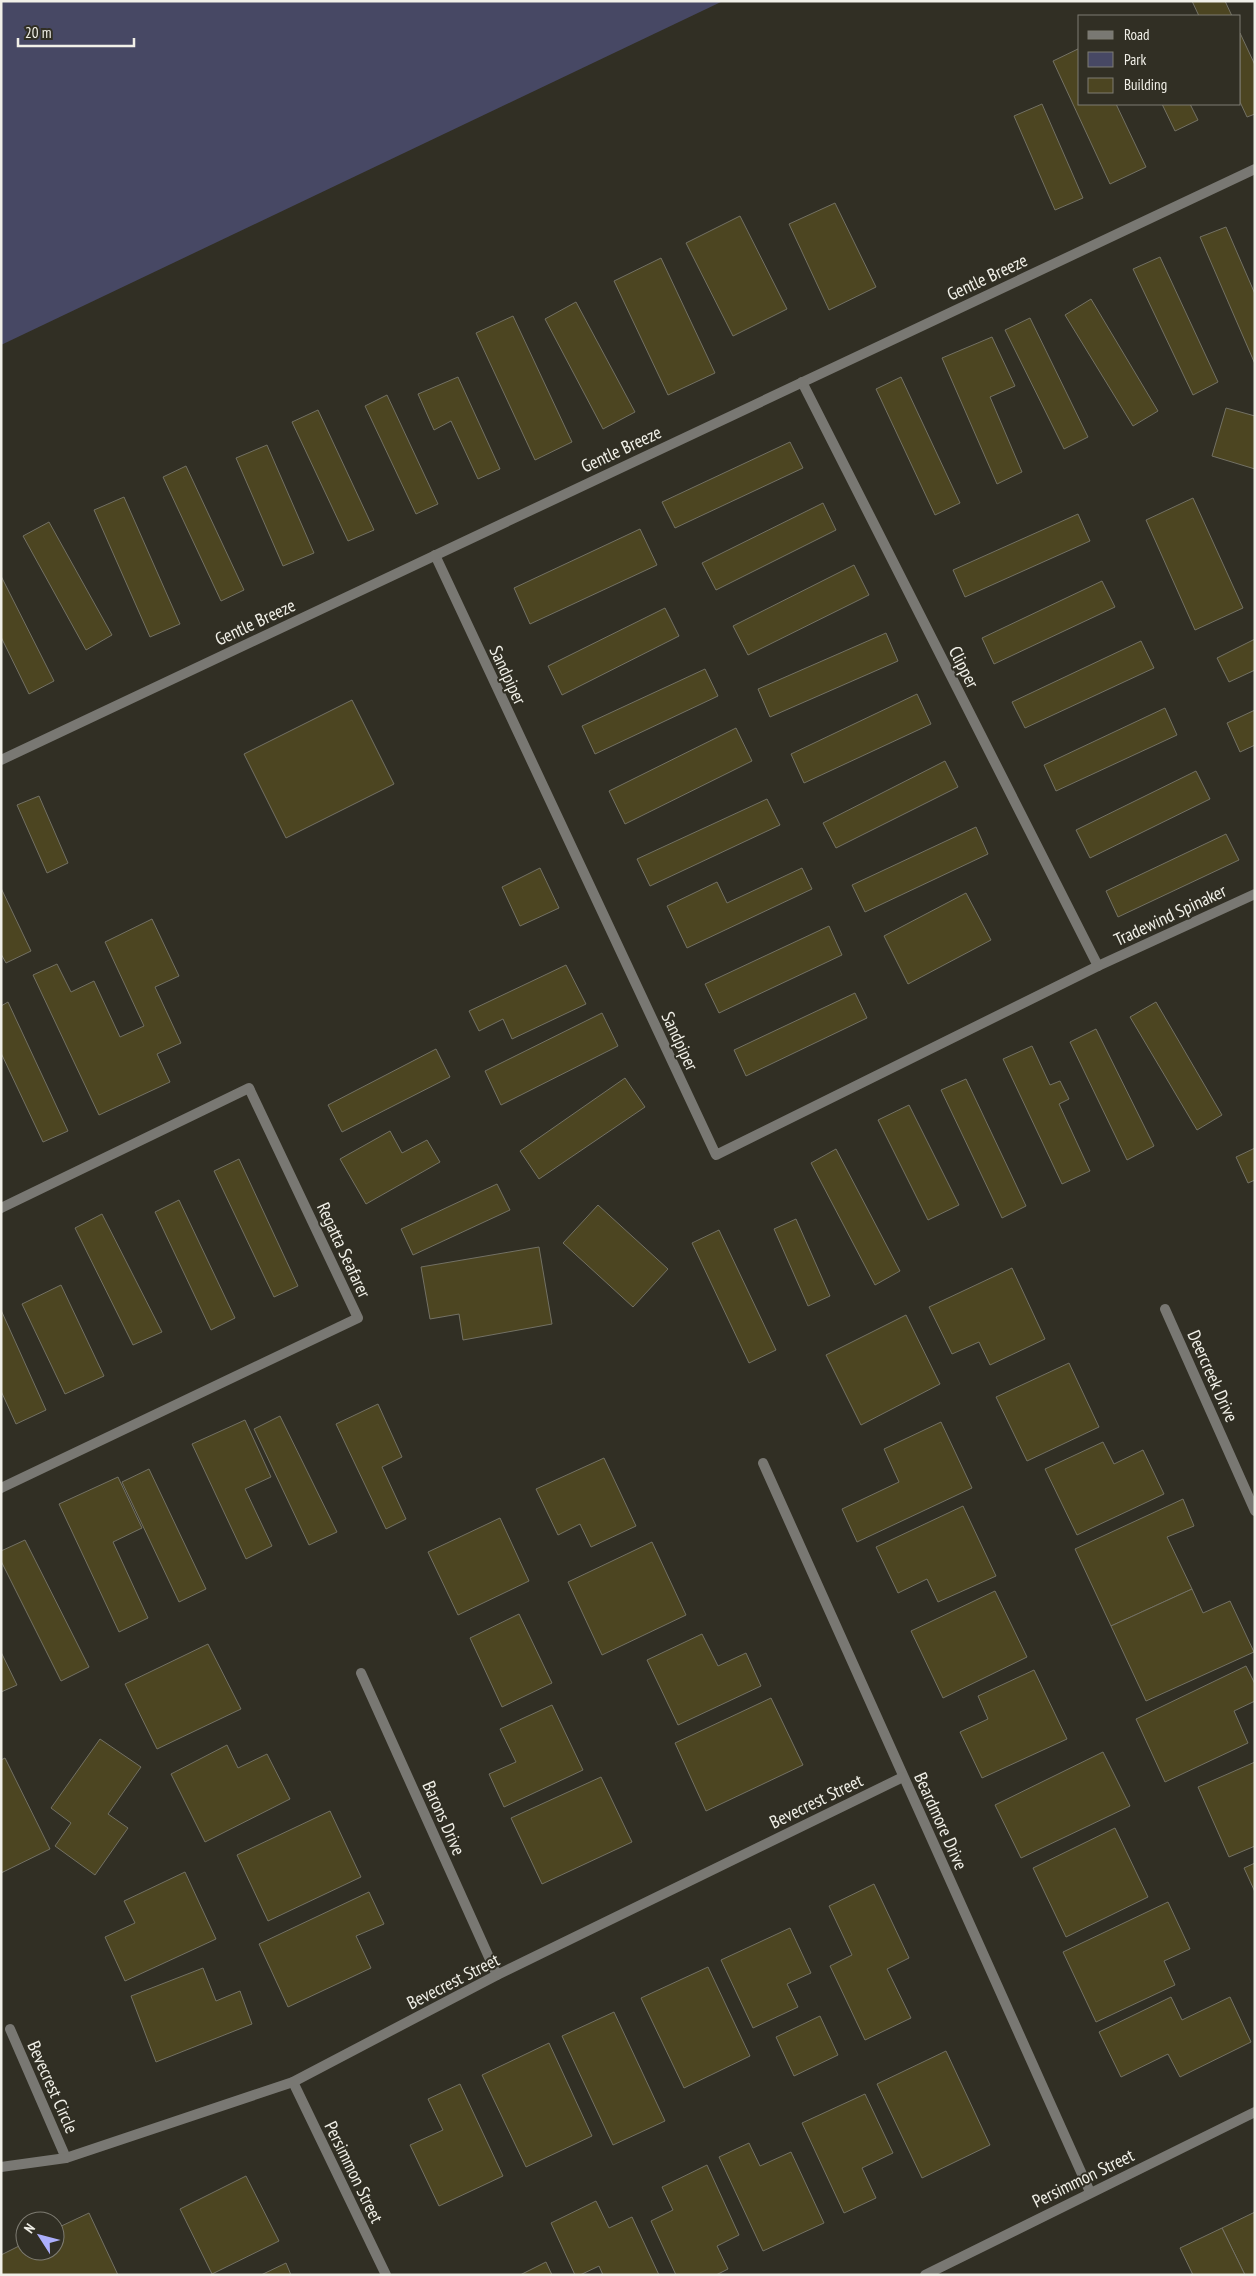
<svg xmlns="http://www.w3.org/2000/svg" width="1256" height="2276" font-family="'PT Sans Narrow',sans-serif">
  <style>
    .green { fill: #474864 }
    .building { fill: #4c4521; stroke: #737164 }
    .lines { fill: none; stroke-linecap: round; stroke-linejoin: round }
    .street { stroke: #797873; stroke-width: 10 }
    .labels { text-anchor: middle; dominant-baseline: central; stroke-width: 4; stroke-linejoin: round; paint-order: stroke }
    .street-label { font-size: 18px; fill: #f1f0e8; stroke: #312f24 }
  </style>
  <rect width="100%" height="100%" fill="#312f24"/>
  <path class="green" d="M1 1H723L1 345Z"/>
  <g class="building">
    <path d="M1192 1H1225L1232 16H1199Z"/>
    <path d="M1240 33 1255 65V114L1247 117 1240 102Z"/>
    <path d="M1080 48V104H1116L1146 167 1110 184 1053 61Z"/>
    <path d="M1042 104 1083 198 1055 210 1014 116Z"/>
    <path d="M1162 104H1190L1198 120 1175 131Z"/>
    <path d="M835 203 876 287 829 310 789 224Z"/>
    <path d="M740 216 787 309 733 336 686 243Z"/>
    <path d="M1226 227 1255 294V364L1200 237Z"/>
    <path d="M1160 257 1218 382 1193 395 1133 269Z"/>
    <path d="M661 258 715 373 668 395 614 281Z"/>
    <path d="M1091 299 1158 411 1133 426 1065 315Z"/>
    <path d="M576 302 635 412 603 429 545 319Z"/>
    <path d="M513 316 572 442 535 460 476 333Z"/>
    <path d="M1030 318 1088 437 1064 449 1005 330Z"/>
    <path d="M992 337 1015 386 990 397 1022 472 997 484 942 358Z"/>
    <path d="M458 377 500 469 478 479 451 421 434 430 418 394Z"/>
    <path d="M901 377 960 503 935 515 876 389Z"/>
    <path d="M387 395 438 504 416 514 365 406Z"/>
    <path d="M1226 408 1255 416V469L1212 456Z"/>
    <path d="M318 410 374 530 348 541 292 422Z"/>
    <path d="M790 442 803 468 675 528 662 502Z"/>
    <path d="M267 445 314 553 283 566 236 458Z"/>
    <path d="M186 466 244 590 221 601 163 477Z"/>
    <path d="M124 497 180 624 150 637 94 510Z"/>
    <path d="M1193 498 1243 608 1195 630 1146 520Z"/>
    <path d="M823 503 836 530 716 590 702 563Z"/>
    <path d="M1078 514 1090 541 965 597 953 570Z"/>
    <path d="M49 522 112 635 86 650 23 536Z"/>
    <path d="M640 529 657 565 530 624 514 588Z"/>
    <path d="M854 565 869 595 748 655 733 626Z"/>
    <path d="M1 576 54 681 29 694 1 637Z"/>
    <path d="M1102 581 1115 607 994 664 982 638Z"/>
    <path d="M665 608 679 636 562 695 548 666Z"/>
    <path d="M886 633 898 661 770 717 758 689Z"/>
    <path d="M1255 639V670L1229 682 1217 658Z"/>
    <path d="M1141 641 1154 668 1025 728 1012 702Z"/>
    <path d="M705 669 718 696 595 754 582 726Z"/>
    <path d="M917 694 931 724 804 783 791 754Z"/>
    <path d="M352 700 394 784 286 838 244 754Z"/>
    <path d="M1165 708 1177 735 1056 791 1044 765Z"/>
    <path d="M1255 710V745L1240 752 1227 723Z"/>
    <path d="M736 728 752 761 625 824 609 791Z"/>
    <path d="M945 761 958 787 836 848 823 823Z"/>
    <path d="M1196 771 1210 799 1090 858 1076 830Z"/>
    <path d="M39 796 68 863 47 873 17 805Z"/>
    <path d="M767 799 780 825 650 886 637 859Z"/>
    <path d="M976 827 988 854 865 912 852 885Z"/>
    <path d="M1226 834 1239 860 1118 917 1106 891Z"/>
    <path d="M540 868 559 908 520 926 502 887Z"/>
    <path d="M802 868 812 889 687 948 667 906 717 882 727 903Z"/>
    <path d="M1 888 31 951 6 963 1 954Z"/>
    <path d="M966 893 991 940 908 984 884 936Z"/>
    <path d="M152 919 179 976 155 987 181 1043 157 1054 170 1082 99 1115 33 975 57 964 71 992 94 981 120 1037 144 1026 105 942Z"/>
    <path d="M829 926 842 955 719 1013 705 984Z"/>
    <path d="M566 965 586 1004 512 1039 503 1019 479 1031 469 1011Z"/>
    <path d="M855 993 867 1018 746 1076 734 1050Z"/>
    <path d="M8 1002 68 1131 43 1142 1 1053V1006Z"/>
    <path d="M1156 1002 1222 1115 1197 1130 1130 1017Z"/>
    <path d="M602 1013 618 1046 501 1105 485 1071Z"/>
    <path d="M1096 1029 1154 1146 1127 1160 1070 1042Z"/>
    <path d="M1032 1046 1050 1085 1060 1081 1069 1099 1059 1104 1090 1171 1062 1184 1003 1059Z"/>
    <path d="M436 1049 450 1077 342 1132 328 1105Z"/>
    <path d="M625 1078 645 1107 539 1179 520 1151Z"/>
    <path d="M966 1079 1026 1206 1002 1218 941 1090Z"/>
    <path d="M909 1105 959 1205 928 1220 878 1120Z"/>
    <path d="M390 1131 402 1153 427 1140 440 1162 366 1204 340 1159Z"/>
    <path d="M1255 1148V1180L1248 1183 1236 1157Z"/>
    <path d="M836 1149 900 1271 875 1285 811 1163Z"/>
    <path d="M239 1159 298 1286 274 1297 214 1171Z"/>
    <path d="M497 1184 510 1210 413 1255 401 1229Z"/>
    <path d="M179 1200 235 1318 211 1330 155 1212Z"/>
    <path d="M598 1205 668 1269 633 1307 563 1243Z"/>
    <path d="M102 1214 162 1332 133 1345 75 1228Z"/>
    <path d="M796 1219 830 1296 808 1306 774 1229Z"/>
    <path d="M719 1230 776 1350 749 1363 692 1243Z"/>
    <path d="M539 1247 552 1324 463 1340 459 1314 430 1319 421 1267Z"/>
    <path d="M1012 1268 1045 1339 990 1365 979 1342 952 1354 929 1307Z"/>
    <path d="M61 1285 104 1376 65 1394 22 1304Z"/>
    <path d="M1 1310 46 1410 16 1424 1 1391Z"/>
    <path d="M906 1315 940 1384 861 1425 826 1355Z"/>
    <path d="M1069 1363 1099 1427 1027 1461 996 1397Z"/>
    <path d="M378 1404 402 1457 382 1467 406 1519 386 1529 336 1424Z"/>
    <path d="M280 1416 337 1532 309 1545 254 1429Z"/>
    <path d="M245 1420 271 1477 245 1489 272 1546 246 1559 192 1444Z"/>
    <path d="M941 1422 972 1488 857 1542 842 1509 899 1482 884 1449Z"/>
    <path d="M1103 1442 1114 1464 1143 1450 1164 1494 1077 1535 1045 1469Z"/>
    <path d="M604 1458 636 1526 591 1547 580 1524 558 1535 536 1489Z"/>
    <path d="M149 1469 206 1589 179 1602 122 1482Z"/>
    <path d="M118 1477 142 1528 113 1542 148 1618 119 1632 59 1504Z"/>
    <path d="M1183 1499 1194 1526 1167 1537 1192 1589 1111 1626 1075 1549Z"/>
    <path d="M963 1506 996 1576 938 1602 927 1579 898 1593 876 1547Z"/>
    <path d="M500 1518 529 1581 458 1615 428 1552Z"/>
    <path d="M25 1540 89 1667 61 1681 1 1561V1551Z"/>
    <path d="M652 1542 686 1615 602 1655 568 1582Z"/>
    <path d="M1192 1589 1203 1613 1230 1601 1254 1652 1146 1701 1111 1626Z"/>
    <path d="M995 1591 1027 1657 943 1698 911 1631Z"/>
    <path d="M519 1614 552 1683 502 1707 470 1638Z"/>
    <path d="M702 1634 718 1666 746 1653 761 1686 678 1725 647 1660Z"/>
    <path d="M208 1644 241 1709 157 1749 125 1684Z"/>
    <path d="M1 1652 17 1685 1 1692Z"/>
    <path d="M1246 1666 1255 1684V1701L1234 1711 1248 1743 1165 1782 1136 1719Z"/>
    <path d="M1034 1670 1067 1739 982 1778 960 1732 988 1719 978 1696Z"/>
    <path d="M771 1698 803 1765 706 1811 675 1743Z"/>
    <path d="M552 1705 583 1770 504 1807 489 1774 516 1762 500 1729Z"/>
    <path d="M100 1739 141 1767 108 1814 128 1828 95 1875 55 1846 71 1823 51 1808Z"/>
    <path d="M227 1745 238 1768 267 1754 290 1799 205 1842 171 1774Z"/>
    <path d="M1103 1752 1130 1806 1021 1858 995 1805Z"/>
    <path d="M5 1758 50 1849 1 1873V1760Z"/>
    <path d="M1255 1762V1846L1229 1857 1198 1787Z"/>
    <path d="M601 1777 632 1842 542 1884 511 1818Z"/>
    <path d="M330 1811 361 1877 268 1921 237 1855Z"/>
    <path d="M1115 1828 1148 1897 1066 1937 1033 1868Z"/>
    <path d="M1255 1863V1892L1244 1868Z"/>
    <path d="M185 1872 216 1939 125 1981 105 1937 135 1923 124 1901Z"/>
    <path d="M874 1884 909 1958 887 1969 911 2018 865 2040 830 1966 852 1955 829 1906Z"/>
    <path d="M369 1892 384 1924 356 1936 371 1968 288 2007 259 1944Z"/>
    <path d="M1168 1902 1190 1949 1164 1961 1175 1985 1096 2022 1063 1952Z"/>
    <path d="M790 1928 811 1973 787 1984 798 2007 753 2028 721 1960Z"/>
    <path d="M708 1967 750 2056 684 2088 641 1998Z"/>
    <path d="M203 1968 216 2001 240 1991 252 2024 156 2062 131 1996Z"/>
    <path d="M1171 1997 1182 2020 1230 1997 1251 2042 1180 2077 1168 2054 1121 2077 1099 2032Z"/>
    <path d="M614 2012 665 2121 613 2145 562 2036Z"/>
    <path d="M820 2016 838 2055 794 2076 776 2037Z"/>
    <path d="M549 2043 592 2136 526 2167 482 2075Z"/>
    <path d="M946 2051 990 2145 922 2178 877 2084Z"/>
    <path d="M460 2084 503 2176 439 2206 410 2145 443 2130 428 2099Z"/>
    <path d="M865 2094 893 2153 862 2168 876 2198 844 2213 802 2123Z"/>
    <path d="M749 2143 760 2166 791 2152 824 2223 763 2251 719 2157Z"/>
    <path d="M707 2165 739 2235 717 2246 728 2269 716 2275H676L651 2221 673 2210 662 2187Z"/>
    <path d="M246 2176 279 2241 212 2274 180 2209Z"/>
    <path d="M596 2201 609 2228 632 2217 659 2275H603L599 2266 580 2275H575L551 2223Z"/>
    <path d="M1255 2212V2275H1245L1222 2228Z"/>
    <path d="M89 2213 118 2275H1V2255L25 2243V2251H55V2229Z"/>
    <path d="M1222 2228 1245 2275H1193L1180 2248Z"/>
    <path d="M546 2262 552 2275H520Z"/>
    <path d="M286 2263 291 2275H261Z"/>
  </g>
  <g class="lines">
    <g class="street">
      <path d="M802 382 1098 966"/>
      <path d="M435 555 716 1155 1098 966 1255 894"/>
      <path d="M1 760 1255 169"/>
      <path d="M1 1208 249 1088 358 1318 1 1488"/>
      <path d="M1165 1309 1255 1511"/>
      <path d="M763 1463 1090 2192"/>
      <path d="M361 1673 497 1975"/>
      <path d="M10 2029 66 2158"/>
      <path d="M293 2082 386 2275"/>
      <path d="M1 2167 66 2158 293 2082 497 1975 903 1777"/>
      <path d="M925 2275 1255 2112"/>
    </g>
  </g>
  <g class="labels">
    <g class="street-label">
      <text transform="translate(987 277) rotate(-25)">Gentle Breeze</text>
      <text transform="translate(621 449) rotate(-25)">Gentle Breeze</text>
      <text transform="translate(255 622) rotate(-25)">Gentle Breeze</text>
      <text transform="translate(964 667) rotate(63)">Clipper</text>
      <text transform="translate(508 675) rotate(65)">Sandpiper</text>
      <text transform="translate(1170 915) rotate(-25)">Tradewind Spinaker</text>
      <text transform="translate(680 1041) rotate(65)">Sandpiper</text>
      <text transform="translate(344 1250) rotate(65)">Regatta Seafarer</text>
      <text transform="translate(1213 1376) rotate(66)">Deercreek Drive</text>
      <text transform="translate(816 1801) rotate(-26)">Bevecrest Street</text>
      <text transform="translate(444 1818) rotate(66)">Barons Drive</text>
      <text transform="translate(941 1821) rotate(66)">Beardmore Drive</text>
      <text transform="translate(453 1981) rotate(-27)">Bevecrest Street</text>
      <text transform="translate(53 2087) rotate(66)">Bevecrest Circle</text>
      <text transform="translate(354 2172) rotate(64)">Persimmon Street</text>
      <text transform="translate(1083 2178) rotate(-26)">Persimmon Street</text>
    </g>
  </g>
  <rect width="1256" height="2276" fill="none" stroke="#f1f0e8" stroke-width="5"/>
  <rect x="1078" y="15" width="162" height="90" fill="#312f24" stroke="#7e7c72"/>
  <rect x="1088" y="31" width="25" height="8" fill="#797873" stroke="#7e7c72"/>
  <text x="1124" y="40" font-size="15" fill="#f1f0e8">Road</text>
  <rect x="1088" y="52" width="25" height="15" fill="#474864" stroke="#7e7c72"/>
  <text x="1124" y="65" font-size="15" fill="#f1f0e8">Park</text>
  <rect x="1088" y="78" width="25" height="15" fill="#4c4521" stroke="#7e7c72"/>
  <text x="1124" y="90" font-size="15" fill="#f1f0e8">Building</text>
  <g transform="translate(40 2236) rotate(306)"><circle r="24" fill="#312f24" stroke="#7e7c72"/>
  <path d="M0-4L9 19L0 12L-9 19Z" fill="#acaffb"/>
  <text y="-8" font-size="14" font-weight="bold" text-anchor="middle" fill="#f1f0e8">N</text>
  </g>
  <path d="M18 38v8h116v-8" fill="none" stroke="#f1f0e8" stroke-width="2.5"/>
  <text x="25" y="38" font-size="15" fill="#f1f0e8" stroke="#312f24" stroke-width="4" paint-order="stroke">20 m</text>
</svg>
